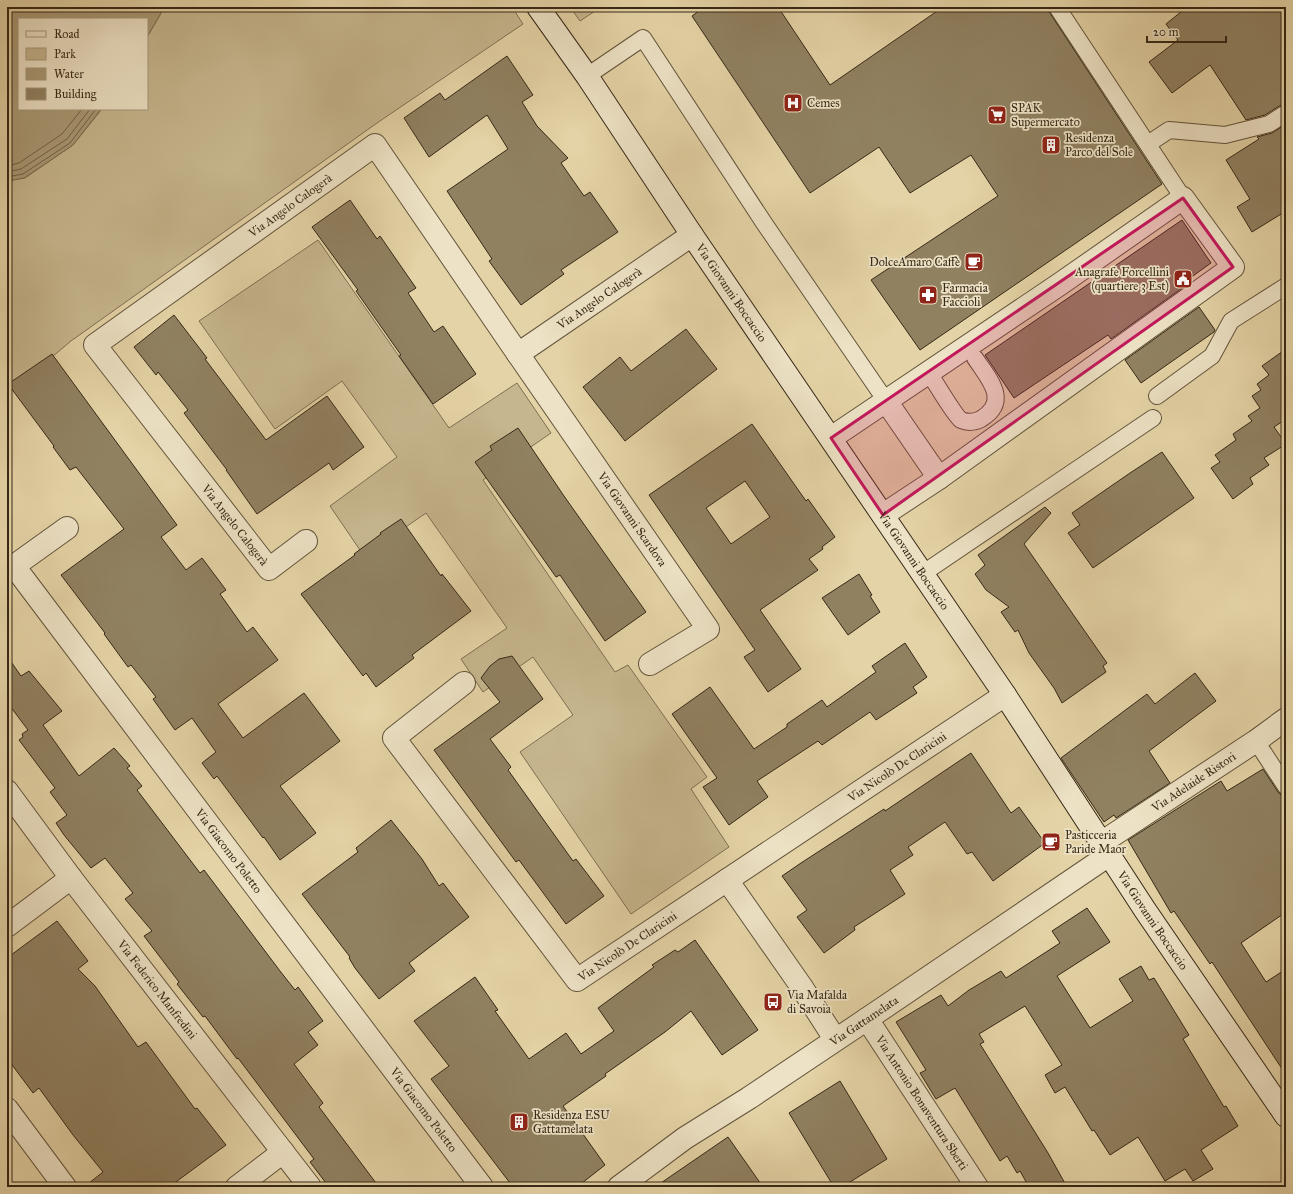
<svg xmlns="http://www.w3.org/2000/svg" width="1293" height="1194" font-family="'IM FELL Great Primer',serif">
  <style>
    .green { fill: #c6b68e; stroke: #7e6f52 }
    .water { fill: #a99975; stroke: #7b6c4f }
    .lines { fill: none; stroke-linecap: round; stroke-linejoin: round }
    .shore { stroke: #706046; stroke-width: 1 }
    .building { fill: #908161; stroke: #362816; fill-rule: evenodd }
    .lane-casing { stroke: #62533a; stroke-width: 18 }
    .street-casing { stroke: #62533a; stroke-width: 24 }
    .secondary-casing { stroke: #362816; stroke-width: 24 }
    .lane { stroke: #ede2c5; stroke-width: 16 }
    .street { stroke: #ede2c5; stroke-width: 22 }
    .secondary { stroke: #ede2c5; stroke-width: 22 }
    .marked { fill: #c2185b; fill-opacity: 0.2; stroke: #c2185b; stroke-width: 3; stroke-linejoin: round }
    .labels { text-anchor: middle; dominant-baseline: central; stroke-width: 3.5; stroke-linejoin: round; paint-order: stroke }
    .poi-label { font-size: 12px; fill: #362816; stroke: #ede2c5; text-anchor: start }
    .street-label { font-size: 12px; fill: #362816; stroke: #ede2c5 }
  </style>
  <rect width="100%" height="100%" fill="#e4d3a6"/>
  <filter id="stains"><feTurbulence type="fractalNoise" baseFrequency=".005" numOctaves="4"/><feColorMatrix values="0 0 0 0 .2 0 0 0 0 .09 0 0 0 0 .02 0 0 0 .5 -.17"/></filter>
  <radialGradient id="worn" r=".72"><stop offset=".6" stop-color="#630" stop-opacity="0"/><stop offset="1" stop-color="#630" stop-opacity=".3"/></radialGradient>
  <g class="green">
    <path d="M163 7H512L523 24 377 123 71 341 7 395V181L25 178 73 145 102 109H147V37L160 15Z"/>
    <path d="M570 7H601L580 21Z"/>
    <path d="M318 240 449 428 517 383 551 433 483 480 615 672 628 665 707 777 691 789 729 847 631 914 520 752 573 715 533 657 483 692 461 659 507 628 426 513 364 556 330 506 397 457 342 381 275 429 199 321Z"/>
  </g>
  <path class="water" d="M7 7H163L160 15 147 37V19H19V109H101L73 145 24 178 7 181Z"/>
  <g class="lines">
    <g class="shore">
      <path d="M7 166 19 163 62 134 82 109"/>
      <path d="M7 172 21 169 67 139 90 109"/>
      <path d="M7 177 23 174 70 143 96 109"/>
    </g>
  </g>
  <g class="building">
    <path d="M704 7H778L830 85 943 7H1046L1162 184 920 350 871 280 998 196 971 155 910 193 879 147 810 193 692 16Z"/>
    <path d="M1187 7H1286V104L1281 105 1265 115 1246 120 1210 65 1172 93 1149 62 1178 40 1166 24Z"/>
    <path d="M507 56 533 95 522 102 537 126 568 158 561 163 584 196 590 192 618 232 561 270 564 274 521 305 489 261 492 259 447 191 508 149 487 115 429 157 404 118 440 93 445 100Z"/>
    <path d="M1286 124V211L1252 232 1237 207 1250 199 1226 160 1259 139 1257 137 1272 133Z"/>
    <path d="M350 200 377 239 380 236 416 288 408 293 434 332 443 326 476 374 433 404 399 356 401 355 356 291 358 290 312 227Z"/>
    <path d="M1182 220 1211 263 1183 283 1185 286 1111 339 1108 335 1014 398 985 355Z"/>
    <path d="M1199 307 1215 330 1214 332 1141 383 1125 360Z"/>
    <path d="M174 315 207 358 205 359 266 440 327 396 364 447 333 470 329 463 257 514 226 470H227L184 413 188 410 158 372 156 375 134 347Z"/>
    <path d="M686 329 717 369 625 441 583 387 620 357 631 371Z"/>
    <path d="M1286 349V419L1274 427 1286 444 1264 458 1269 465 1250 478 1253 484 1233 499 1211 468 1220 462 1215 455 1236 440 1233 434 1252 421 1248 416 1260 408 1252 396 1261 390 1257 384 1269 375 1262 366Z"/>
    <path d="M52 354 177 525 161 537 186 570 202 558 226 590 220 594 247 632 253 627 278 660 218 704 243 738 304 693 340 741 280 786 316 833 280 860 264 837 263 838 217 776 214 779 202 763 216 752 192 718 175 730 153 699 156 697 131 665 128 667 104 634 105 633 61 575 124 529 76 467 70 470 53 447 54 446 8 384Z"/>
    <path d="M752 424 806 501 808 499 835 537 822 547 823 549 809 559 818 570 760 610 801 669 768 692 744 657 755 650 649 495ZM745 481 770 517 731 544 706 508Z"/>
    <path d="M518 428 564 496 646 612 605 641 560 575 556 577 475 462 492 450 490 446Z"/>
    <path d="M1162 452 1194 498 1093 568 1068 533 1080 525 1072 513 1130 473Z"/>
    <path d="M1045 507 1051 513 1024 544 1107 663 1103 666 1106 672 1062 703 1054 688 1029 653 1018 630 1015 632 1001 612 1009 607 986 590 975 574 985 565 978 555Z"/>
    <path d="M401 519 441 576 442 574 471 611 412 655 414 658 376 687 366 673 363 676 301 594 355 555 354 554 381 534 380 533Z"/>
    <path d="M859 574 872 595 870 596 880 612 848 635 822 598Z"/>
    <path d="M905 643 927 677 913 687 917 693 876 720 870 712 822 745 818 741 757 781 768 797 729 825 703 787 717 778 672 714 710 687 754 749 787 727V724L822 700 827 707 876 672 872 666Z"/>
    <path d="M7 656 21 676 29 671 62 711 43 725 79 776 114 748 130 766 127 768 142 786 137 790 200 873 204 870 280 971 295 990 298 987 323 1021 308 1032 318 1045 294 1064 323 1103 319 1107 379 1187H329L310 1162 314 1159 238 1058 237 1059 205 1016 203 1017 177 984 179 982 144 936 152 931 125 899 133 893 105 858 91 868 64 835 56 823 67 815 50 792 55 788 19 740 23 737 22 734 28 730 7 702Z"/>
    <path d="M512 656 543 699 490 739 511 767 508 770 573 861 576 859 604 896 566 924 519 860 516 862 434 750 500 702 481 678 490 666 499 659Z"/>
    <path d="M1195 673 1216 701 1149 751 1170 783 1116 818 1114 815 1104 822 1061 758 1147 694 1155 704Z"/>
    <path d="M971 753 1011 813 1019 807 1045 843 993 881 972 852 967 854 945 822 908 847 913 855 890 870 905 894 854 927 855 930 824 953 797 917 807 910 782 876 801 863 884 809 885 811Z"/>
    <path d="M1263 769 1278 792 1281 795 1286 796V912L1241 943 1266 982 1286 969V1075L1212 962 1210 964 1174 911 1171 913 1128 840 1221 781 1227 791Z"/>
    <path d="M391 820 422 859 439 886 443 883 469 917 409 963 415 971 379 999 355 968 349 958 350 957 302 894 358 852 356 848Z"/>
    <path d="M1087 908 1110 942 1057 976 1090 1028 1133 1001 1119 979 1141 966 1149 980 1154 978 1189 1035 1183 1039 1224 1107 1226 1106 1238 1126 1201 1150 1213 1169 1193 1181 1185 1169 1165 1181 1138 1137 1110 1155 1094 1130 1092 1131 1065 1087 1055 1093 1045 1075 1062 1065 1025 1006 979 1034 984 1042 980 1044 1048 1153 1067 1187H1029L1020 1171 1017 1173 1007 1156 1000 1161 955 1088 936 1099 920 1073 926 1070 896 1022 941 995 948 1006 969 990 1001 971 1006 978 1060 943 1052 931Z"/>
    <path d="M57 921 88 961 78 969 95 986 138 1047 146 1042 195 1109 197 1108 226 1145 169 1187H84L103 1172 73 1135 39 1088 33 1093 7 1058V958Z"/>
    <path d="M695 940 758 1030 722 1055 691 1011 665 1032 605 1074 606 1076 563 1106 605 1165 577 1187H513L431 1079 449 1066 414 1021 475 977 498 1010 495 1011 529 1059 566 1033 581 1054 614 1031 598 1008 654 967 652 965 675 950 678 952Z"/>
    <path d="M840 1081 887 1159 842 1187H834L789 1113Z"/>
    <path d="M728 1137 763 1187H655Z"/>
  </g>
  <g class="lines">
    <g class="lane-casing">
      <g id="lane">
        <path d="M1057 7 1183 198"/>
        <path d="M587 76 643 38 764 223 886 401"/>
        <path d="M1148 144 1169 130 1225 135 1269 124 1286 113"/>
        <path d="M928 372C935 381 954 415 961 420 968 423 975 422 981 419 1011 401 988 378 975 358"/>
        <path d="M1157 396 1212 356 1231 321 1286 286"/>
        <path d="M922 574 1153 418"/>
        <path d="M1256 741 1286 787"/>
      </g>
    </g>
    <g class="street-casing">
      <g id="street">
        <path id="s1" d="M518 354 708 629 650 664"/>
        <path d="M886 401 939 478"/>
        <path d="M831 438 1060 284 1183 198 1233 267 939 478 883 515"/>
        <path id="s2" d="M67 528 14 566 482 1187"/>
        <path id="s3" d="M306 541 269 569 95 345 375 145 518 354 692 235"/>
        <path id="s4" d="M464 683 394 738 577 980 1005 695"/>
        <path id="s5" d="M7 791 71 878 310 1187"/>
        <path id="s6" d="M1101 843 1256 741 1286 719"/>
        <path d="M727 880 801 986 835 1039"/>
        <path d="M7 926 71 878"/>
        <path id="s7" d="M867 1019 977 1187"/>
        <path d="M7 1109 65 1187"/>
        <path d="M237 1187 283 1152"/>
        <path id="s8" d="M619 1187 685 1138 749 1098 867 1019 1109 855"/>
      </g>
    </g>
    <g class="secondary-casing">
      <g id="secondary">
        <path id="s9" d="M538 7 587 76 692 235 1005 695 1145 910 1286 1116"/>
      </g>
    </g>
    <use href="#lane" class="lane"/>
    <use href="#street" class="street"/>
    <use href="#secondary" class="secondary"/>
  </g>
  <path class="marked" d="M1183 198 1233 267 883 515 831 438Z"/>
  <defs>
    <g id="hospital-square" transform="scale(1)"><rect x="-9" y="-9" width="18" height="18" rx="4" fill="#8f2418" stroke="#ede2c5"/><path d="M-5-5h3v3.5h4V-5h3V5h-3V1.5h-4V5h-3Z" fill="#fff"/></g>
    <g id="supermarket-square" transform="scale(1)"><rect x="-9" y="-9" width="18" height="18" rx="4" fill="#8f2418" stroke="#ede2c5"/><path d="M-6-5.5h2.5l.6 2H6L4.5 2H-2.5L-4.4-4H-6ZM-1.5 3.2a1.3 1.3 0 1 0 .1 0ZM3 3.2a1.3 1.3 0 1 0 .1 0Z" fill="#fff"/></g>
    <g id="building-square" transform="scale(1)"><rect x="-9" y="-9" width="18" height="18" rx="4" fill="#8f2418" stroke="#ede2c5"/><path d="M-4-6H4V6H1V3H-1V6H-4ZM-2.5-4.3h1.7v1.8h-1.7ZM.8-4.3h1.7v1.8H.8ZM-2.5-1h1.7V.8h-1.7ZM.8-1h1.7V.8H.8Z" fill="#fff"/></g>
    <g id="cafe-square" transform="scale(1)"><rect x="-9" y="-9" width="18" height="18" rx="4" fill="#8f2418" stroke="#ede2c5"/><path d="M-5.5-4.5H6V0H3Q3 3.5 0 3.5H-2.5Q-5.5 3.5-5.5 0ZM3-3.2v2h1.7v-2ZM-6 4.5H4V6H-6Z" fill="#fff"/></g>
    <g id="civic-square" transform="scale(1)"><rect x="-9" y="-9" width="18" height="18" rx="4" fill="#8f2418" stroke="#ede2c5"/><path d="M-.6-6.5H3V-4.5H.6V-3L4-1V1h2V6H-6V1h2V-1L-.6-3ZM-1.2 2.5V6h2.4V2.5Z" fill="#fff"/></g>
    <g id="pharmacy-square" transform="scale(1)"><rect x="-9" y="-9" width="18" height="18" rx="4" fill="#8f2418" stroke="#ede2c5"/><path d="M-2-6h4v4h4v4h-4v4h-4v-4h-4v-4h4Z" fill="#fff"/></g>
    <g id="bus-square" transform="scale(1)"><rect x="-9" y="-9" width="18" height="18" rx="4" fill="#8f2418" stroke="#ede2c5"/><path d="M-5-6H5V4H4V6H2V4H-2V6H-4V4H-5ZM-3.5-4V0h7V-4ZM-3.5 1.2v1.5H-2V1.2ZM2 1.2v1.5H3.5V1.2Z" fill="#fff"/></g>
  </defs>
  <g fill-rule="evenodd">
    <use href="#hospital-square" x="793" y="103"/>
    <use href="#supermarket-square" x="997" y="115"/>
    <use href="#building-square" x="1051" y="145"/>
    <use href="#cafe-square" x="974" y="262"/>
    <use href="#civic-square" x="1183" y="279"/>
    <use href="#pharmacy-square" x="928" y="295"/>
    <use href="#cafe-square" x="1051" y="842"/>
    <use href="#bus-square" x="773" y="1002"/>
    <use href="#building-square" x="519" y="1122"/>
  </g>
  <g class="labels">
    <g class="poi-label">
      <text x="807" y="103">Cemes</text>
      <text x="1011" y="108">SPAK<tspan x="1011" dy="14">Supermercato</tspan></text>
      <text x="1065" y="138">Residenza<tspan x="1065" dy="14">Parco del Sole</tspan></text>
      <text x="960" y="262" text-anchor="end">DolceAmaro Caffè</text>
      <text x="1169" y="272" text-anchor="end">Anagrafe Forcellini<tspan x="1169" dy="14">(quartiere 3 Est)</tspan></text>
      <text x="942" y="288">Farmacia<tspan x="942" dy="14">Faccioli</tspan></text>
      <text x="1065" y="835">Pasticceria<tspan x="1065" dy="14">Paride Maor</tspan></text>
      <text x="787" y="995">Via Mafalda<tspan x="787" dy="14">di Savoia</tspan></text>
      <text x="533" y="1115">Residenza ESU<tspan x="533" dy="14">Gattamelata</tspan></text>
    </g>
    <g class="street-label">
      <text stroke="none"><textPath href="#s3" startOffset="570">Via Angelo Calogerà</textPath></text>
      <text stroke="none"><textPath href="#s9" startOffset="345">Via Giovanni Boccaccio</textPath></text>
      <text stroke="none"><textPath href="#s3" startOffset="1026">Via Angelo Calogerà</textPath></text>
      <text stroke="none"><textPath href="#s1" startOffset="201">Via Giovanni Scardova</textPath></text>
      <text transform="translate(235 525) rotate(52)">Via Angelo Calogerà</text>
      <text stroke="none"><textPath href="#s9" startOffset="669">Via Giovanni Boccaccio</textPath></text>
      <text stroke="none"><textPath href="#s4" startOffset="777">Via Nicolò De Claricini</textPath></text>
      <text stroke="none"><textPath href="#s6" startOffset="111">Via Adelaide Ristori</textPath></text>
      <text stroke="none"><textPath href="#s2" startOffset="422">Via Giacomo Poletto</textPath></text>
      <text stroke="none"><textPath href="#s9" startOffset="1101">Via Giovanni Boccaccio</textPath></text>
      <text stroke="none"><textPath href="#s4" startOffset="453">Via Nicolò De Claricini</textPath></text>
      <text stroke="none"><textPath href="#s5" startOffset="249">Via Federico Manfredini</textPath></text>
      <text stroke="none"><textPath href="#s8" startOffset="296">Via Gattamelata</textPath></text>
      <text stroke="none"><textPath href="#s7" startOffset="100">Via Antonio Bonaventura Sberti</textPath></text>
      <text stroke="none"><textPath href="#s2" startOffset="746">Via Giacomo Poletto</textPath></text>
    </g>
  </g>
  <rect width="1293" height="1194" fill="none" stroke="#e4d3a6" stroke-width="24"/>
  <rect x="8" y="8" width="1277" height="1178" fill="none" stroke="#362816" stroke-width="2"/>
  <rect x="12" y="12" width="1269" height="1170" fill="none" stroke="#362816"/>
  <rect x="18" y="18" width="130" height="92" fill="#ede2c5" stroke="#a4987f"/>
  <rect x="26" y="31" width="20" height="6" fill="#ede2c5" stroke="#a4987f"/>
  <text x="54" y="38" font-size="12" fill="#362816">Road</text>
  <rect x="26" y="48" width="20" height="12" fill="#c6b68e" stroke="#a4987f"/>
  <text x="54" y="58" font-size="12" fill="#362816">Park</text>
  <rect x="26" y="68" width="20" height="12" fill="#a99975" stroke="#a4987f"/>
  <text x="54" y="78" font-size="12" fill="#362816">Water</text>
  <rect x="26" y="88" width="20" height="12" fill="#908161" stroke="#a4987f"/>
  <text x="54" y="98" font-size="12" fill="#362816">Building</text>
  <path d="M1147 36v6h79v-6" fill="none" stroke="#362816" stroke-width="2"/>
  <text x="1153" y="36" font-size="12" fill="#362816" stroke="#ede2c5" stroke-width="3" paint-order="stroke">20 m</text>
  <rect width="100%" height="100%" filter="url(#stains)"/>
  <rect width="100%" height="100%" fill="url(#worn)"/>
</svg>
